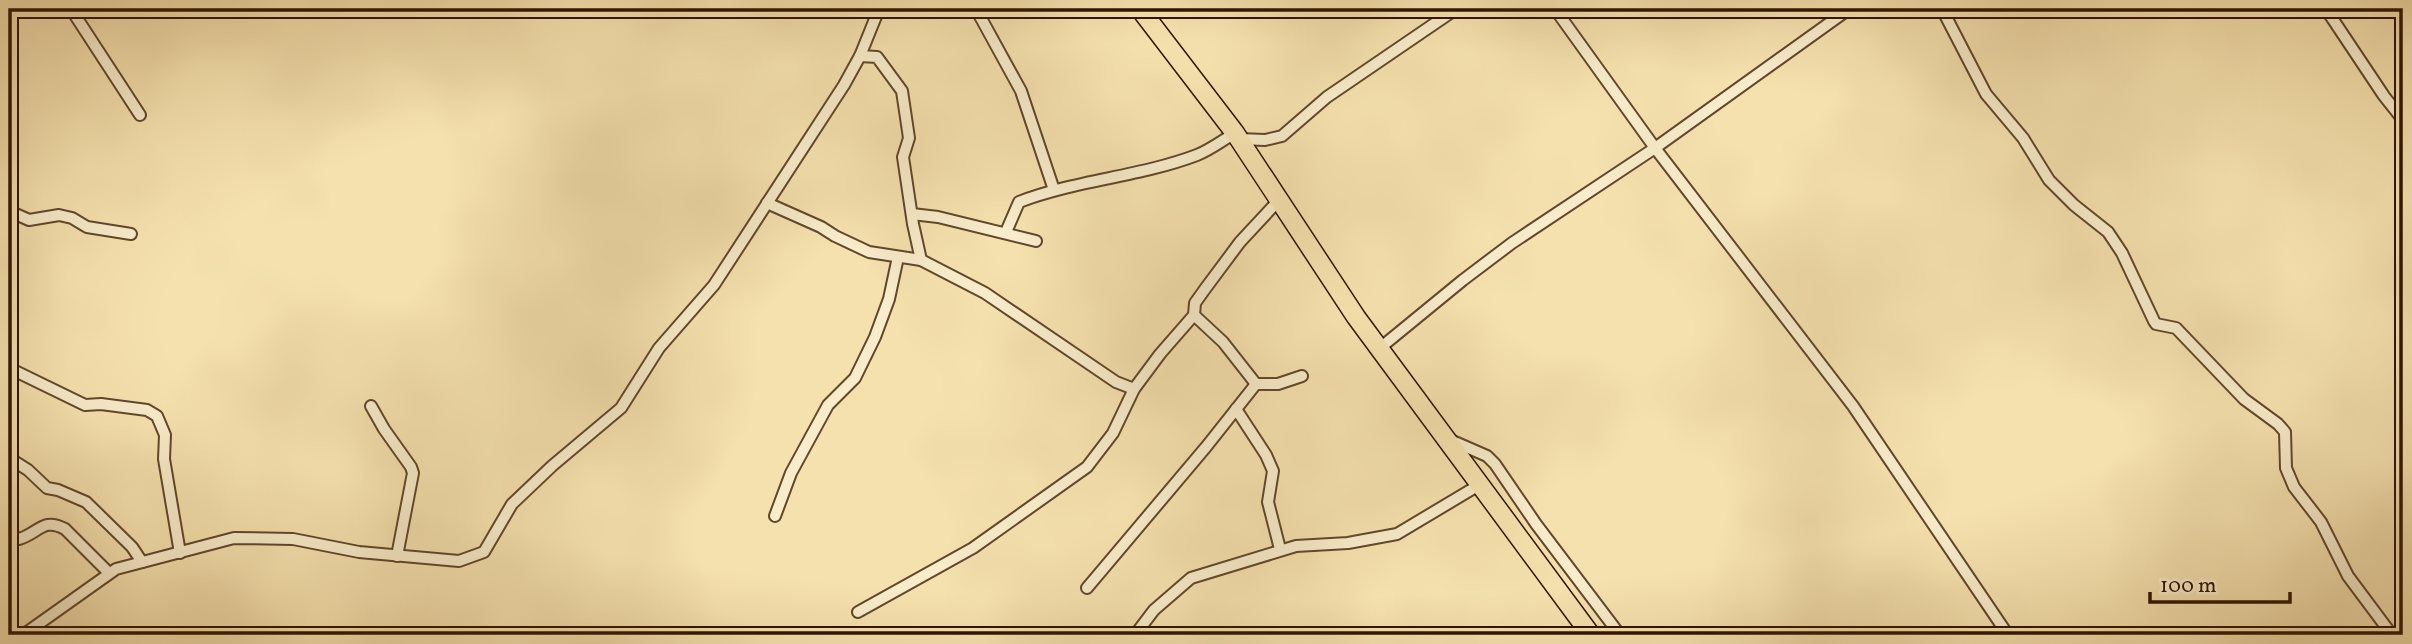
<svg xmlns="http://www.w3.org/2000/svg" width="2412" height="644" font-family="Vollkorn,serif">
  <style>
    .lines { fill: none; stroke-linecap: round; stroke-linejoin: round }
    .minor-casing { stroke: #61472c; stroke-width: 14 }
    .primary-casing { stroke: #301400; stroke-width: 21 }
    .minor { stroke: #f8ecca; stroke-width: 10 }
    .primary { stroke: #f5e1ae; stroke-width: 18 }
  </style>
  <rect width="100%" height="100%" fill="#f5e1ae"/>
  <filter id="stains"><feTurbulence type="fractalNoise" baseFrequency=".00286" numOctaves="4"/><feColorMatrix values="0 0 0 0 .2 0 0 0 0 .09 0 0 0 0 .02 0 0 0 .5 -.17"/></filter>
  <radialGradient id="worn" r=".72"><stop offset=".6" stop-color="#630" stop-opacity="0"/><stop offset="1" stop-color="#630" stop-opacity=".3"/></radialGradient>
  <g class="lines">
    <g class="minor-casing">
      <g id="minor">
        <path d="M71 9 140 115"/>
        <path d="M976 9 1021 91 1054 190"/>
        <path d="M1555 9 1655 148 1853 406 2008 635"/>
        <path d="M1942 9 1986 94 2023 138 2049 180 2074 205 2108 232 2122 253 2154 321 2156 324 2176 328 2244 399 2278 424 2285 432 2286 468 2294 487 2321 522 2348 576 2392 635"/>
        <path d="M2326 9 2384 96 2403 120"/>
        <path d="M860 56 877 57 902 91 909 138 903 157 913 224 921 260"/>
        <path d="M1239 139 1265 140 1282 136 1327 97 1456 9"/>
        <path d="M767 203 821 227 835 236 869 252 921 260 985 293 1116 382 1134 389"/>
        <path d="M9 211 29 220 59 215 72 218 87 227 131 234"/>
        <path d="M912 214 938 217 1036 241"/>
        <path d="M1006 232 1019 202C1076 180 1139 177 1197 155 1210 150 1223 140 1235 133"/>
        <path d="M1194 315 1223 342 1256 384"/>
        <path d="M1380 348 1463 280 1512 243 1655 148 1849 9"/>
        <path d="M9 368 85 405 101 404 147 410 157 416 165 435 164 459 180 553"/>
        <path d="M371 406 384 429 411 467 413 473 397 556"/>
        <path d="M1236 409 1266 455 1273 471 1268 502 1280 549"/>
        <path d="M1448 439 1487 456 1495 464 1536 524 1620 635"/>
        <path d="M9 458 28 470 47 488 58 490 86 502 132 547 142 562"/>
        <path d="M775 516 791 473 828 405 855 378 875 337 889 299 898 257"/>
        <path d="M9 533 19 539C39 533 43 517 65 529L109 573"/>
        <path d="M1087 588 1206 447 1256 384H1278L1302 376"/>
        <path d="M858 612 973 548 1087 467 1113 433 1134 389 1160 354 1194 315 1195 303 1205 289 1240 242 1280 199"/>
        <path d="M23 635 116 569 234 538 293 539 359 552 459 561 484 552 512 504 552 466 621 408 659 348 714 285 844 85 860 56 879 9"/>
        <path d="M1135 635 1154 610 1191 578 1296 546 1348 543 1397 534 1479 485"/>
      </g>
    </g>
    <g class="primary-casing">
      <path id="primary" d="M1140 9 1235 133 1356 317 1591 635"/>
    </g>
    <use href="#minor" class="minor"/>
    <use href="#primary" class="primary"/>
  </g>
  <rect width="2412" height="644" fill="none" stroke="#f5e1ae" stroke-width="35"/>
  <rect x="10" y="10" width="2391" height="623" fill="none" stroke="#301400" stroke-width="3.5"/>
  <rect x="18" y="18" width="2377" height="609" fill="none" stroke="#301400" stroke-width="2"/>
  <path d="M2150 592v10h140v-10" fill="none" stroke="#301400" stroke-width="3.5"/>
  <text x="2160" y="592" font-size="21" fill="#301400" stroke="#f8ecca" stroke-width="5" paint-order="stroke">100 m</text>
  <rect width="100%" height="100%" filter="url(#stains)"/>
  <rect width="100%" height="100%" fill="url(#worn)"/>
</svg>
